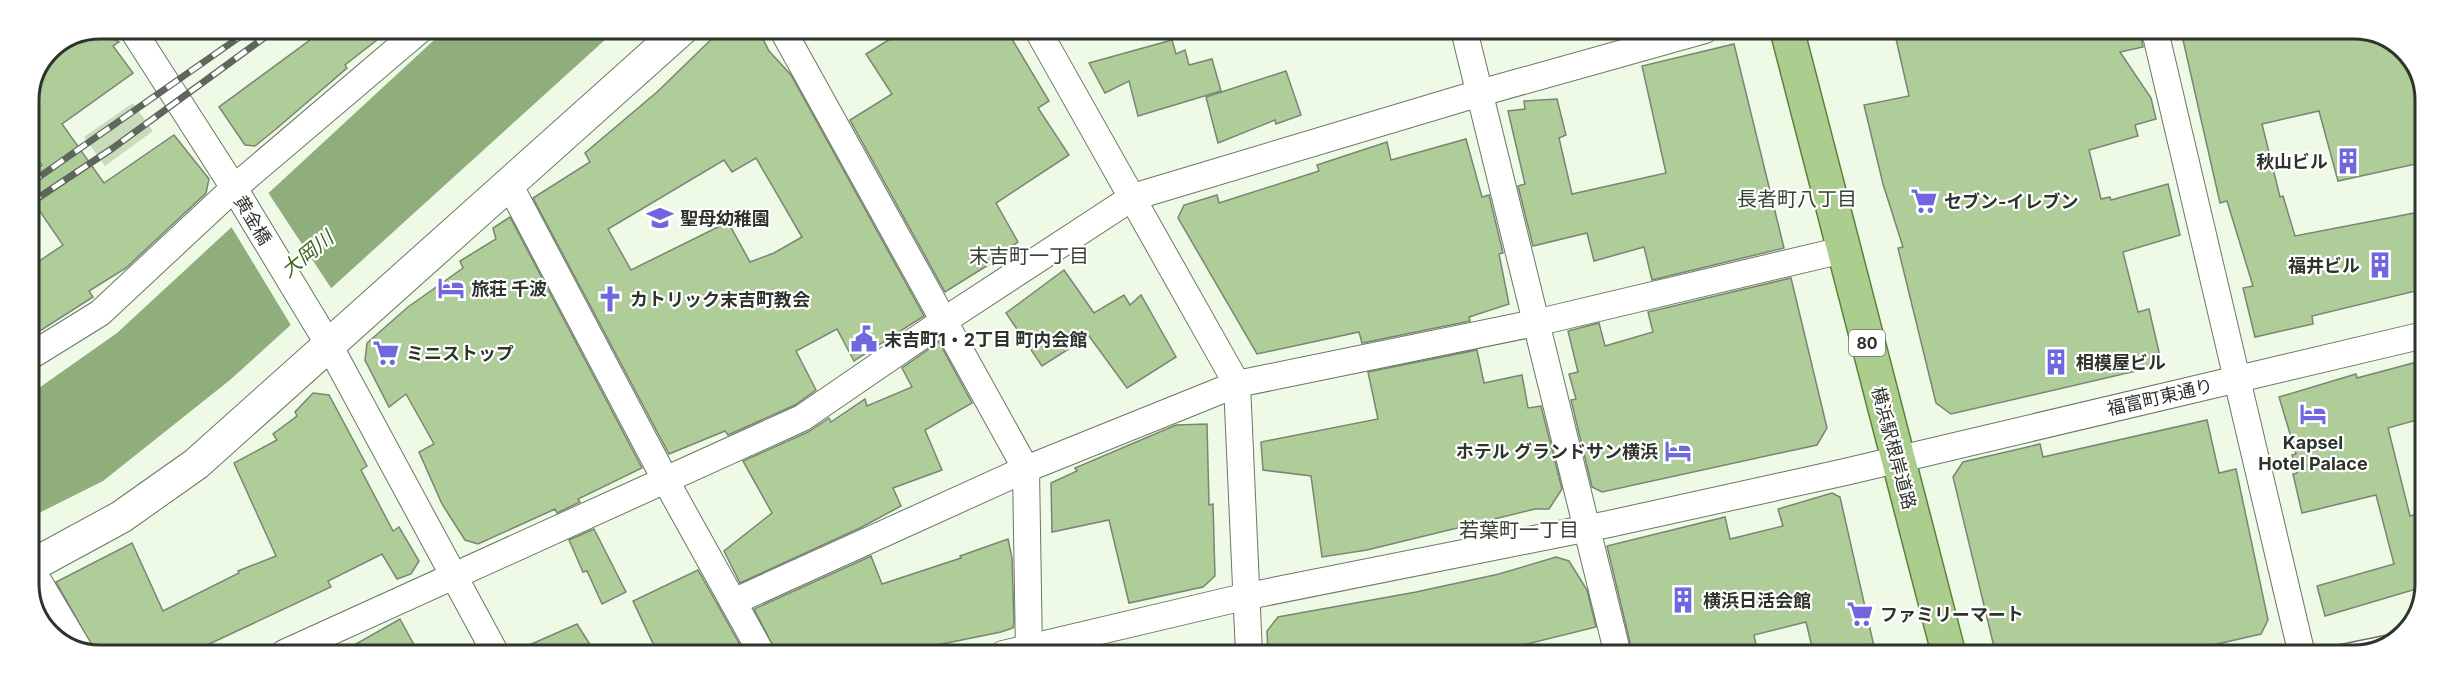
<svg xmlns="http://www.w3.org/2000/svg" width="2454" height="684" font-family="Inter,'Noto Sans JP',sans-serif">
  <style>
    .green { fill: #c8dcba }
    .water { fill: #8fae7b }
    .pier { fill: #eefae6 }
    .building { fill: #aecd99; stroke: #7a8573; stroke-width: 1.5; fill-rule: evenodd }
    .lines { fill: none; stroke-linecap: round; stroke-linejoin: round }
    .pedestrian-casing { stroke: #6b7664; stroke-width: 21 }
    .minor-casing { stroke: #6b7664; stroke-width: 28 }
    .tertiary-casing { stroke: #6b7664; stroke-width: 34 }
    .primary-casing { stroke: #5b823b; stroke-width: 36 }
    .pedestrian { stroke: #fff; stroke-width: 18 }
    .minor { stroke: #fff; stroke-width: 26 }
    .tertiary { stroke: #fff; stroke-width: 32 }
    .primary { stroke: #abce8e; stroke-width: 33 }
    .rail-casing { stroke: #5f665b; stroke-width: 7 }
    .rail { stroke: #fff; stroke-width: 4.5; stroke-dasharray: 14; stroke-linecap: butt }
    .labels { text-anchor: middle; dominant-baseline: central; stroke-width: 4.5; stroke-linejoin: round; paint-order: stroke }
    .shield { fill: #fff; stroke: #6d706b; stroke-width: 1.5 }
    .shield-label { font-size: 16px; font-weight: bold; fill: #2e332b }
    .poi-label { font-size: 18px; font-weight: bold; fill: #2e332b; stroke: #fff; text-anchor: start }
    .street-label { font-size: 18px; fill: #2e332b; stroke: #fff }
    .neighbourhood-label { font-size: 20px; fill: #374131; stroke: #fff }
    .water-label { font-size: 20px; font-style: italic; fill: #3e641c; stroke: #fff }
    .rim { fill: none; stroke: #2e332b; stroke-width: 3 }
  </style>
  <rect width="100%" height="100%" fill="#eefae6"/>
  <path class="green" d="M133 103 153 131 105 166 84 137Z"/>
  <path class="water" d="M446 29H617L230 380 103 481 29 518V395L117 333Z"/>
  <path class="pier" d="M267 191 333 291 292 327 229 223Z"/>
  <g class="building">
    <path d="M325 29H391L345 65 347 68 276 129 255 146 245 145 219 107Z"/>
    <path d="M722 29H758L769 51 791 75 924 316 854 361 837 329 796 351 816 390 795 405 728 435 725 431 669 454 533 198 590 162 585 153 657 92ZM756 158 802 237 774 253 750 262 728 222 631 270 608 229 724 160 732 172Z"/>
    <path d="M906 29H1006L1049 101 1038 108 1069 155 996 203 1018 242 991 260 993 262 945 292 850 120 892 94 866 54Z"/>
    <path d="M96 30 119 42 113 46 133 73 62 124 104 183 174 135 209 179 206 193 126 268 89 291 93 297 29 338V268L63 245 37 207 29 213V175L42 165 29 147 28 99 50 49Z"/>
    <path d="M1894 30 2140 31 2143 47 2120 52 2151 98 2156 119 2135 125 2138 136 2089 150 2101 199 2110 197 2111 200 2168 184 2180 235 2123 252 2138 312 2149 309 2162 365 1951 414 1936 403 1898 248 1903 247 1883 184 1864 105 1909 96Z"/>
    <path d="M2181 31H2372L2408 53 2425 95V162L2338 181 2319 111 2262 124 2280 197 2283 196 2295 236 2425 211 2424 289 2312 316 2313 324 2255 337 2243 288 2253 286 2227 201 2220 203Z"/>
    <path d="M1172 40 1176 54 1185 50 1189 65 1212 59 1221 91 1138 116 1129 81 1105 93 1089 63Z"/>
    <path d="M1734 44 1784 248 1652 280 1644 247 1594 261 1587 233 1533 246 1518 186 1525 184 1508 111 1525 109 1524 101 1557 99 1566 135 1559 138 1572 194 1666 173 1642 66Z"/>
    <path d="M1286 71 1301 115 1276 124 1275 120 1218 143 1206 97Z"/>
    <path d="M1466 139 1482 197 1489 195 1503 253 1499 254 1509 304 1469 317 1470 321 1362 343 1359 332 1257 354 1178 218 1184 205 1217 195 1219 203 1319 171 1317 165 1387 142 1391 160Z"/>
    <path d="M510 217 642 468 578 499 580 502 557 513 555 509 478 544 465 540 442 504 419 452 434 444 406 394 389 407 365 360 367 343 408 307 463 268 460 261 496 239 493 228Z"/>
    <path d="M1064 270 1094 313 1124 295 1130 305 1141 295 1176 357 1127 388 1089 336 1042 366 1006 313Z"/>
    <path d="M1791 278 1827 428 1817 445 1602 492 1592 487 1571 400 1576 399 1569 374 1578 372 1568 331 1599 323 1605 346 1653 332 1648 312Z"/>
    <path d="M939 342 972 403 925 430 942 470 893 488 901 506 860 528 740 583 724 551 772 513 743 461 808 432 829 418 831 422 865 399 867 406 912 387 902 368Z"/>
    <path d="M1477 350 1484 383 1522 375 1528 408 1541 406 1562 489 1549 509H1535L1367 550 1322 557 1311 476 1263 470 1261 442 1378 419 1368 372Z"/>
    <path d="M2417 362 2424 390V418L2388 428 2410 516 2424 512 2423 587 2325 616 2317 586 2394 564 2376 495 2302 513 2293 474 2297 473 2292 455 2296 454 2279 397 2356 374 2357 378Z"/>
    <path d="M313 393 329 395 367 466 361 470 393 531 399 527 419 561 411 574 397 579 382 554 328 581 331 587 190 653H96L56 582 132 543 163 611 239 573 238 571 276 556 234 463 277 440 273 434 297 416 295 412Z"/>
    <path d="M2207 420 2219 473 2236 469 2268 620 2261 634 2169 655H1996L1953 477 1963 462 2040 444 2043 457Z"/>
    <path d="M1207 424 1209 505 1213 504 1215 576 1203 587 1129 603 1109 520 1052 532 1051 483 1077 471 1075 468 1176 425Z"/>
    <path d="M1832 493 1840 497 1876 655H1814L1806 622 1754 635 1758 655H1633L1607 546 1725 517 1730 539 1783 526 1778 509Z"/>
    <path d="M594 529 626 592 602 604 587 571 583 572 569 540Z"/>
    <path d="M1008 539 1012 558 1014 623 1013 628 1001 632 893 654H777L754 609 871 556 882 584 961 558 960 556Z"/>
    <path d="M1556 557 1569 561 1587 590 1596 627 1523 645 1525 655 1268 654 1267 631 1278 617 1416 592 1499 574Z"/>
    <path d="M698 570 720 609 745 654H658L633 601Z"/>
    <path d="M400 619 419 654 340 653Z"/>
    <path d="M577 624 596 654H511V653Z"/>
  </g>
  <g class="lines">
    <g class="pedestrian-casing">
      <path id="pedestrian" d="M2337 655 2386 645"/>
    </g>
    <g class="minor-casing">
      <g id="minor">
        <path d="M132 29 234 188 329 345 496 654"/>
        <path d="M782 29 1026 469 1029 654"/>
        <path d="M1037 29 1237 384 1249 654"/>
        <path d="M1464 30 1618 655"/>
        <path d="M2155 31 2302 655"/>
        <path d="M508 182 666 481 762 654"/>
        <path d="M29 357 100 313 234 188 421 29"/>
        <path d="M30 567 81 653"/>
        <path d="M733 602 1026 469 1237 384 1535 323 1843 250"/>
        <path d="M284 653 802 418 945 320 1133 197 1480 93 1705 30"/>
        <path d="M1003 654 1248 596 1609 524 1845 472 2424 335"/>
      </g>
    </g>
    <g class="tertiary-casing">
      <path id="tertiary" d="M29 567 121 517 196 464 682 29"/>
    </g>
    <g class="primary-casing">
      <path id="primary" d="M1787 30 1949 655"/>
    </g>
    <use href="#pedestrian" class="pedestrian"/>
    <use href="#minor" class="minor"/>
    <use href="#tertiary" class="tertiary"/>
    <use href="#primary" class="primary"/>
    <g class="rail-casing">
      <g id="rail">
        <path d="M29 184 251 29"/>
        <path d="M29 204 113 148 276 29"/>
      </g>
    </g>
    <use href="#rail" class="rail"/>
  </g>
  <defs>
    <g id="building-bare" transform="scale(2.07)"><path d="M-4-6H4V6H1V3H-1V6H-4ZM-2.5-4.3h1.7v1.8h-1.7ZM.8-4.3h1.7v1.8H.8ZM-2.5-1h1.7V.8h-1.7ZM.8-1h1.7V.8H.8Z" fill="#7066e0" stroke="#fff" stroke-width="2.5" paint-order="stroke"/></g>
    <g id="supermarket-bare" transform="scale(2.07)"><path d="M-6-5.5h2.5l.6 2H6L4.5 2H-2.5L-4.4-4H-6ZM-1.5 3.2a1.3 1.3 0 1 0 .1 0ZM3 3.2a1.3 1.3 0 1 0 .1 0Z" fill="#7066e0" stroke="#fff" stroke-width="2.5" paint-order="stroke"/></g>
    <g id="school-bare" transform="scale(2.07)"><path d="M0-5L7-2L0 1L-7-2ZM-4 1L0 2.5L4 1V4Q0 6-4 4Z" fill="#7066e0" stroke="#fff" stroke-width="2.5" paint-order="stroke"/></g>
    <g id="hotel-bare" transform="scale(2.07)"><path d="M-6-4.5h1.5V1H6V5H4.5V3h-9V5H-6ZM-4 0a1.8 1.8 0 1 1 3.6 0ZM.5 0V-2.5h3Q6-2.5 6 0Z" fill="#7066e0" stroke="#fff" stroke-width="2.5" paint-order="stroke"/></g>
    <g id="church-bare" transform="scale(2.07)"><path d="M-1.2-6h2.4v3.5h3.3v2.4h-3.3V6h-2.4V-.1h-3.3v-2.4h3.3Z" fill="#7066e0" stroke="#fff" stroke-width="2.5" paint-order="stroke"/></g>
    <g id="civic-bare" transform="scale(2.07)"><path d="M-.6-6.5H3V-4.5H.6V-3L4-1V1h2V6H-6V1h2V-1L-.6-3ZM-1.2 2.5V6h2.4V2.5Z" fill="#7066e0" stroke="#fff" stroke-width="2.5" paint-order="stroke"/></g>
  </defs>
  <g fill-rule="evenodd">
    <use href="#building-bare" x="2348" y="161"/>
    <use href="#supermarket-bare" x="1924" y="201"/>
    <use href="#school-bare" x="660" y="218"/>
    <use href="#building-bare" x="2380" y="265"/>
    <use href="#hotel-bare" x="451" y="288"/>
    <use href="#church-bare" x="610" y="299"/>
    <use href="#civic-bare" x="864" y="339"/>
    <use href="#supermarket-bare" x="386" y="353"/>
    <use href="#building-bare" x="2056" y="362"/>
    <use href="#hotel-bare" x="2313" y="414"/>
    <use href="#hotel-bare" x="1678" y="451"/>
    <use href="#building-bare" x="1683" y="600"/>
    <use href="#supermarket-bare" x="1860" y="614"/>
  </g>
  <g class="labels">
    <rect class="shield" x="1849" y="330" width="36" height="26" rx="4.5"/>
    <g class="shield-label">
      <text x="1867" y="343">80</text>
    </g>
    <g class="poi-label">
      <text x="2328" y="161" text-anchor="end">秋山ビル</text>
      <text x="1944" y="201">セブン-イレブン</text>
      <text x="680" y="218">聖母幼稚園</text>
      <text x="2360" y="265" text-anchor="end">福井ビル</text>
      <text x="471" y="288">旅荘 千波</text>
      <text x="630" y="299">カトリック末吉町教会</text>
      <text x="884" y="339">末吉町1・2丁目 町内会館</text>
      <text x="406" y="353">ミニストップ</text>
      <text x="2076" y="362">相模屋ビル</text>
      <text x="2313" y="442" text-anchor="middle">Kapsel<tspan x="2313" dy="21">Hotel Palace</tspan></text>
      <text x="1658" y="451" text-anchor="end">ホテル グランドサン横浜</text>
      <text x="1703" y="600">横浜日活会館</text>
      <text x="1880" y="614">ファミリーマート</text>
    </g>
    <g class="street-label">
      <text transform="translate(253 220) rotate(59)">黄金橋</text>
      <text transform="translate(2160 397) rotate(-13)">福富町東通り</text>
      <text transform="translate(1894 448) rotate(75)">横浜駅根岸道路</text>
    </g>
    <g class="neighbourhood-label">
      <text x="1797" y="199">長者町八丁目</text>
      <text x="1029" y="256">末吉町一丁目</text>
      <text x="1519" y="530">若葉町一丁目</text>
    </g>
    <g class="water-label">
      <text transform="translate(307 254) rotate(-39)">大岡川</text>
    </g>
  </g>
  <path d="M0 0H2454V684H0ZM100 39H2354A61 61 0 0 1 2415 100V584A61 61 0 0 1 2354 645H100A61 61 0 0 1 39 584V100A61 61 0 0 1 100 39Z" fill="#fff" fill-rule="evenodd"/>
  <path class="rim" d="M100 39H2354A61 61 0 0 1 2415 100V584A61 61 0 0 1 2354 645H100A61 61 0 0 1 39 584V100A61 61 0 0 1 100 39Z"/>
</svg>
